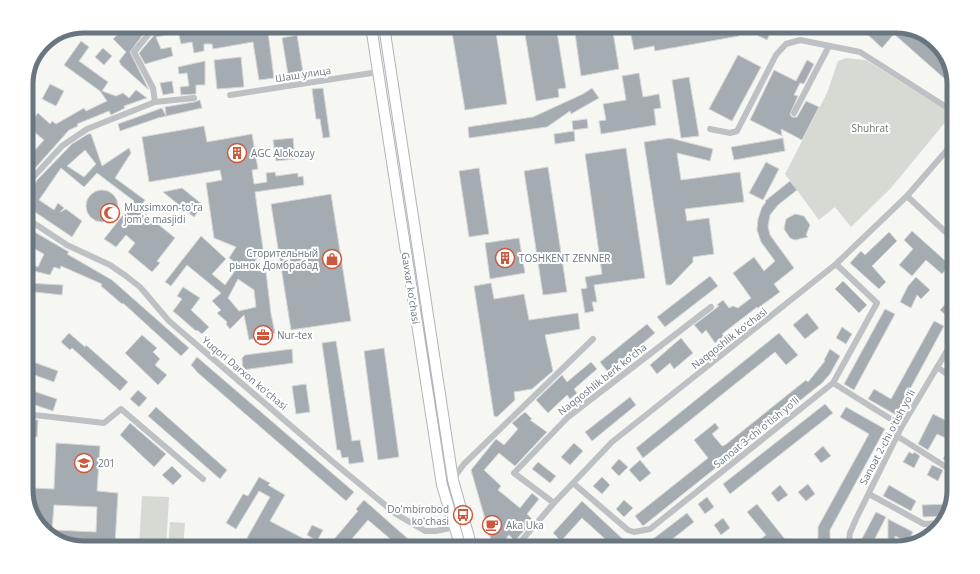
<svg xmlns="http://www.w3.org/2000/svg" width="980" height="574" font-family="'Open Sans',sans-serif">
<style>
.green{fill:#d6dad3}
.building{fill:#a5acb1;stroke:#d7d7d6;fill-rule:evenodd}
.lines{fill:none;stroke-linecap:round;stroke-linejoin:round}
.primary-casing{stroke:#b1b5b8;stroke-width:12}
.minor{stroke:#bdc1c4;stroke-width:6}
.primary{stroke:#fff;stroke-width:10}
.labels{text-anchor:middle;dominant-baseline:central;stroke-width:4;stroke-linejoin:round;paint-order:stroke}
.street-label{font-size:10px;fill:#697680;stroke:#fff}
.park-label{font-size:10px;fill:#6b7867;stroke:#fff}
.poi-label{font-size:10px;fill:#697680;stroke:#fff;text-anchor:start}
.rim{fill:none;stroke:#697680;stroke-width:5}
</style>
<rect width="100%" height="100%" fill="#f6f6f3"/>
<path class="green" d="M846,58L866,60L952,114L891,188L851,227L835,207L819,220L785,174L827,93L838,61Z
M142,496L169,497L166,548L139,546Z
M170,522L185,523L183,548L168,547Z"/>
<path class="building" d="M110,26H147V29L130,52L149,90L121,65L119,61L126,52L113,39L118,34Z
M156,26H163L166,35L156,37L161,49L171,47L173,56L145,64L139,53L156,33Z
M177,26H280V29L268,32L274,78L259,80L253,42L213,49L212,44H204V51L194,53L192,42L181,44Z
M451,26H495L507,104L465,110Z
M535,26H556L566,88L558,89L559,97L536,101L524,28Z
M574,26H612L619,69L581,76Z
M629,26H773L767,40L741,27L739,36L655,51L654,46L634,50Z
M872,26H896L925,34L946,55L954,80V87L894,34L882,48L866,33Z
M297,35L304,78L289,80L282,38Z
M81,41L89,47L79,61L108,82L102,91L116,96L123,93L129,98L136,90L147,98L124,106L125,108L111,115L109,111L77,124L78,126L69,130L30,174L26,171V160L44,140L27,126L38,113L50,124L52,121L56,124L84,108L86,111L107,101L100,91L64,65Z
M103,48L112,56L104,65L95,57Z
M738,55L761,67L732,121L709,109Z
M241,57L244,87L217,89L214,60Z
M807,60L814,64L804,84L800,83L794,95L798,96L790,114L792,117H797L806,101L819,107L802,140L781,129L782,136L750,120L774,70L796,81Z
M205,61V85H196V94L181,95L180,87L189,86L187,73L179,74L178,67Z
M639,73L643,97L659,94L661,108L654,109L656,125L601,134L599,121L606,120L603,104L626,100L622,76Z
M689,77L699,136L681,138L672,80Z
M172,81L174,93L163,95L160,83Z
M50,84L64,91L56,106L42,99Z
M323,88L330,137L323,138L320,119H316L312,89Z
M592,88L599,98L571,114L570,111L547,127L469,138L468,127L533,117L583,94Z
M200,100L202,108L158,118L120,131L118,124L162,108L166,116L165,107L194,102Z
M587,119L588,128L573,130L572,121Z
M204,126L207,142L252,134L258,169L252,170L254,184L267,182L266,173L275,172L276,176L298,173V177L303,176L304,185L255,192L263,249L250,269L266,272L271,314L275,333L255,337V338L249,340L244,315L230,329L226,324L227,322L217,313L221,310L212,301L221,293L187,265L171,286L165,282L201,236L226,259L212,274L225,285L239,265L229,258L236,247L214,238L206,183L222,180L220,170L149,182L142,137ZM238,279L254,290L256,307L239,311L228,298Z
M574,131L575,141L555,144L554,134Z
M88,134H91L102,166L129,148L131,153L115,178L145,200L143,203L148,206L143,212L175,238L157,261L160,263L152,272L128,252L135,243L126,235L116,247L104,239L134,201L97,173L84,187L61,168L39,200L54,210L58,203L64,208L60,212L66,209L82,221L72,237L26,206V197L37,180L72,144ZM85,150L96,164L84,177L67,166Z
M293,138L295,159L276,161L273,140Z
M670,138L713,149L710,161L677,153L681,180L740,172L744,202L685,209L687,221L709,218L714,254L693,257V262L671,285H666L644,142Z
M783,138L785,151L734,160L731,147Z
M626,148L645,278L594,285L597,302H592L594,311L585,313L581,289L587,288L585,277L602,274L585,154Z
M766,162L779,169L763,200L749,193Z
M548,167L567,292L543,295L524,171Z
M479,168L489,234L469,237L459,171Z
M790,181L797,190L778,205L770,215L768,226L770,235L794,268L774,284L780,292L758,308L757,307L722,334L724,336L715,343L706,330L702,334L694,325L719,306L717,305L723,300L729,308L733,306L738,308L751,298L733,273L754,257L764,271L775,261L761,242L757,230L758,219L762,207L766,202L765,201Z
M182,188L203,205L194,217L163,192Z
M86 206a16 16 0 1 1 32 0a16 16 0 1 1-32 0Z
M331,194L351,321L291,330L271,204Z
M795,214L804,216L810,225L806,235L808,237L795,240L790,238L784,229L786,219Z
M26,227L69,252L67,254L112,280L189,348L181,356L123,303L122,304L101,286L102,284L61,266L60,269L54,267L50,275L26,269ZM33,248L44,254L38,267L26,262Z
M912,231L950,265L942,274L926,260L912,276L899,265L913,249L904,240Z
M889,232L897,241L872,266L886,282L879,289L850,263L861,251L865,255Z
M519,238L525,273L490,279L485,243Z
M710,276L718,286L665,327L657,317Z
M916,277L930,290L921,299L917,295L911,308L900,302L908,286Z
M843,281L867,305L859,313L835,289Z
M26,283L63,285L62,295L26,291Z
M491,283L494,299L524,294L529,320L578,313L580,329L545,335L553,371L532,389L514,392L515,400L497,417L494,416L474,286Z
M183,287L200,298L191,310L209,327L202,334L197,330L196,331L173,311L182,299L177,296Z
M948,301L954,306V313L949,318L940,310Z
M885,309L895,314L854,390L844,384Z
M807,313L819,328L805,339L793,325Z
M934,321L944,326L896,415L868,399L874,389L891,399Z
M647,324L655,333L608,372L600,362Z
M842,327L852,334L846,344L836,338Z
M69,333L85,347L86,345L128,382L120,391L72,348L70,350L61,342Z
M779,333L798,355L786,365L775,352L643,458L636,448Z
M142,335L157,348L153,352L160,359L155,365L167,375L158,385L125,353Z
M681,338L693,353L674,369L670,363L657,374L650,365Z
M336,341L352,441L360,440L364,462L349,464L348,457L342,458L340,450H337L322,343Z
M384,348L399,457L378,460L364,351Z
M292,349L293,363L243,370L242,358L245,355Z
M830,349L840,356L830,374L822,383L643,526L635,516L708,458L694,440L715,423L719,428L712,434L722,446L725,445L806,380L808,382L825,361L824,360Z
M197,357L354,492L346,501L198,373L191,365Z
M28,360L58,371L54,382L26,372Z
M591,362L597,369L574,389L577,393L570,399L567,395L548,413L536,400L562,375L567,382Z
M306,384L310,412L296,414L292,386Z
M954,384V404L945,398Z
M27,389L57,399L53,411L26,402Z
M138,390L147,398L139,407L130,399Z
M630,397L636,405L592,441L585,432Z
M825,404L833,413L730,494L723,484Z
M156,407L227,470L220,479L148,416Z
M846,407L885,429L830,530V548H818V527L869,434L840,417Z
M954,410V436L952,441L937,434L928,450L918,444L933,414L949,422Z
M525,412L532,419L530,420L547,432L515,466L499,453L484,470L501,486L498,490L520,508L532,493L539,499L527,514L533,520L515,541L509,535L500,546L492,543L471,470L496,439L504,445L518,429L512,423Z
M26,419L38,420L37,437L26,436Z
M130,423L166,454L154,467L120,435Z
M56,443L100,446L97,491L118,493L115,543L55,540L34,519L30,507L31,488L54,489ZM54,505L97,507L96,532L52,530Z
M574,443L583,451L570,465L561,457Z
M823,446L831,456L821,463L814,454Z
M949,449L954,452V465L943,459Z
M909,452L913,454L914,452L920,456L914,468L903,462Z
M619,459L628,467L619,476L611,468Z
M640,460L651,473L640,482L629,470Z
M538,462L556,476L550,483L532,469Z
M932,465L943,470L938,481L927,475Z
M172,466L182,476L173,485L162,475Z
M259,477L270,483L268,485L285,495L270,521L308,541L305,548H264L247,538L270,497L259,491L236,529L226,523L243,494L248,496Z
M602,477L610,485L602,494L593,486Z
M808,484L815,494L806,501L798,492Z
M780,485L788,495L778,502L771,493Z
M889,485L916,501L911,511L883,496Z
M707,497L714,507L705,514L698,504Z
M364,500L407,538L419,548H401L368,520L344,548H334L330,544L358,511L356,509Z
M624,500L633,508L624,517L616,509Z
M582,501L627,543L623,548H615L582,518L561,541L553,533Z
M757,504L788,543L782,548H750L766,535L747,512Z
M950,504L947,516L923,517L922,505Z
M876,512L886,517L870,548H857Z
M687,513L694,522L661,548H653L649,542Z
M723,518L730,528L721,535L714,525Z
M888,519L913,532L908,542L895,536V548H888Z
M312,525L323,530L317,541L307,535Z"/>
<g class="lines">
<defs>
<path id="primary" d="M371,26L442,485L461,548
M384,26L453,480L472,548"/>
</defs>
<use href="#primary" class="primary-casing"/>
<path class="minor" d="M151,26L152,30L134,52L153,88L155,102
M230,95L378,72
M794,113L829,46
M710,129L730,133L737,131L776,55L786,44L800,40L860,52L954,112
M26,185L62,146L87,129L155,102L194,98
M907,196L954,240
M26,218L67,245L110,265L126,276L140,287L169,321L333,462L396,514L425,531H436L454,527
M937,367L954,379
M833,383L902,426
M26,414L104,423L121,409L203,479
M897,436L954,472
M453,479L464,464L593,339
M573,483L628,530L634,532L650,529L833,383L877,303L836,264
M869,494L924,524L942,523
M554,503L514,473L568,417L711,307
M515,548L554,503L612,442L836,264L907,196L954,142
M848,548L850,533L856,519L902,426L954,339"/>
<use href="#primary" class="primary"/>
</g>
<defs>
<symbol id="building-ring" viewBox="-11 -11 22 22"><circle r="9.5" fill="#fff" stroke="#cc593d" stroke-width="1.5"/><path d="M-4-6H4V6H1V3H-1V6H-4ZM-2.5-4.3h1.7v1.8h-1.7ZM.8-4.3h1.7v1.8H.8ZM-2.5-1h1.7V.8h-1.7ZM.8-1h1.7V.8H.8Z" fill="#cc593d"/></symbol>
<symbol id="mosque-ring" viewBox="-11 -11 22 22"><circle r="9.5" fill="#fff" stroke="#cc593d" stroke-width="1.5"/><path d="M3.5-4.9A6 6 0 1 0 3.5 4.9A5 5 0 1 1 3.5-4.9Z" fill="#cc593d"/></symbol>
<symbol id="shop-ring" viewBox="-11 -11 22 22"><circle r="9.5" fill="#fff" stroke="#cc593d" stroke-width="1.5"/><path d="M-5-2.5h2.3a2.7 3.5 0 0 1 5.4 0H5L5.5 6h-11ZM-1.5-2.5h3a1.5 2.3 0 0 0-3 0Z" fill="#cc593d"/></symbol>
<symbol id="office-ring" viewBox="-11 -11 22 22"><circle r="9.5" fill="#fff" stroke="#cc593d" stroke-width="1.5"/><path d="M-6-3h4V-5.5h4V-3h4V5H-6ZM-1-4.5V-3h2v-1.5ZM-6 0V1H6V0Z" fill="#cc593d"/></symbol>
<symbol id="school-ring" viewBox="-11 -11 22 22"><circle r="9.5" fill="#fff" stroke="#cc593d" stroke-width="1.5"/><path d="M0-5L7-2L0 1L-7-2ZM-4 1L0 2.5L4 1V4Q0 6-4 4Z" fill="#cc593d"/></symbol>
<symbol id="bus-ring" viewBox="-11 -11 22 22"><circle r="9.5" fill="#fff" stroke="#cc593d" stroke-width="1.5"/><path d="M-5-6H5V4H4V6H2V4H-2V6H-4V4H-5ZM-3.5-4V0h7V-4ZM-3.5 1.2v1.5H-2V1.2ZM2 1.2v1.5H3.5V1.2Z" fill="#cc593d"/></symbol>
<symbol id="cafe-ring" viewBox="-11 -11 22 22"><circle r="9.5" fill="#fff" stroke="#cc593d" stroke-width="1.5"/><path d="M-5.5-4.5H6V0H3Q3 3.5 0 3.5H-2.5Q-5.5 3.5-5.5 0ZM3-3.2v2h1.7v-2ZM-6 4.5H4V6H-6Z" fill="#cc593d"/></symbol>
</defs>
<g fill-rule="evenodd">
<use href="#building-ring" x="226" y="142" width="22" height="22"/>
<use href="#mosque-ring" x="99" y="202" width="22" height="22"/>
<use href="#building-ring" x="494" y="247" width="22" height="22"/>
<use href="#shop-ring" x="321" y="248" width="22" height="22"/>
<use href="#office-ring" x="252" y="324" width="22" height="22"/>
<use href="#school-ring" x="73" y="452" width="22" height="22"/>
<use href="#bus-ring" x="452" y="504" width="22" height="22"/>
<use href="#cafe-ring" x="481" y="514" width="22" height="22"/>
</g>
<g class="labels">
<g class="street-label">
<text transform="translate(303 74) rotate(-9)">Шаш улица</text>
<text transform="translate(411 288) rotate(81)">Gavxar ko'chasi</text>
<text transform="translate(729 338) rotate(-38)">Naqqoshlik ko'chasi</text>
<text transform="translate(245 373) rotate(40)">Yuqori Darxon ko'chasi</text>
<text transform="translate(602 379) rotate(-38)">Naqqoshlik berk ko'cha</text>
<text transform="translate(756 432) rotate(-39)">Sanoat 3-chi o'tish yo'li</text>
<text transform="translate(887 437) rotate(-62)">Sanoat 2-chi o'tish yo'li</text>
</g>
<g class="park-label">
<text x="870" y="128">Shuhrat</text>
</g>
<g class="poi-label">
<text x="251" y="153">AGC Alokozay</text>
<text x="124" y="207">Muxsimxon-to'ra<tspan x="124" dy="12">jom'e masjidi</tspan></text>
<text x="318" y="253" text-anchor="end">Сторительный<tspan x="318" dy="12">рынок Домбрабад</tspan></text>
<text x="519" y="258">TOSHKENT ZENNER</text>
<text x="277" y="335">Nur-tex</text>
<text x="98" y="463">201</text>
<text x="449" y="509" text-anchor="end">Doʻmbirobod<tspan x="449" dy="12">koʻchasi</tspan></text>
<text x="506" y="525">Aka Uka</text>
</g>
</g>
<path d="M0 0H980V574H0ZM84 33H896A51 51 0 0 1 947 84V490A51 51 0 0 1 896 541H84A51 51 0 0 1 33 490V84A51 51 0 0 1 84 33Z" fill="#fff" fill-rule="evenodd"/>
<path class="rim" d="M84 33H896A51 51 0 0 1 947 84V490A51 51 0 0 1 896 541H84A51 51 0 0 1 33 490V84A51 51 0 0 1 84 33Z"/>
</svg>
